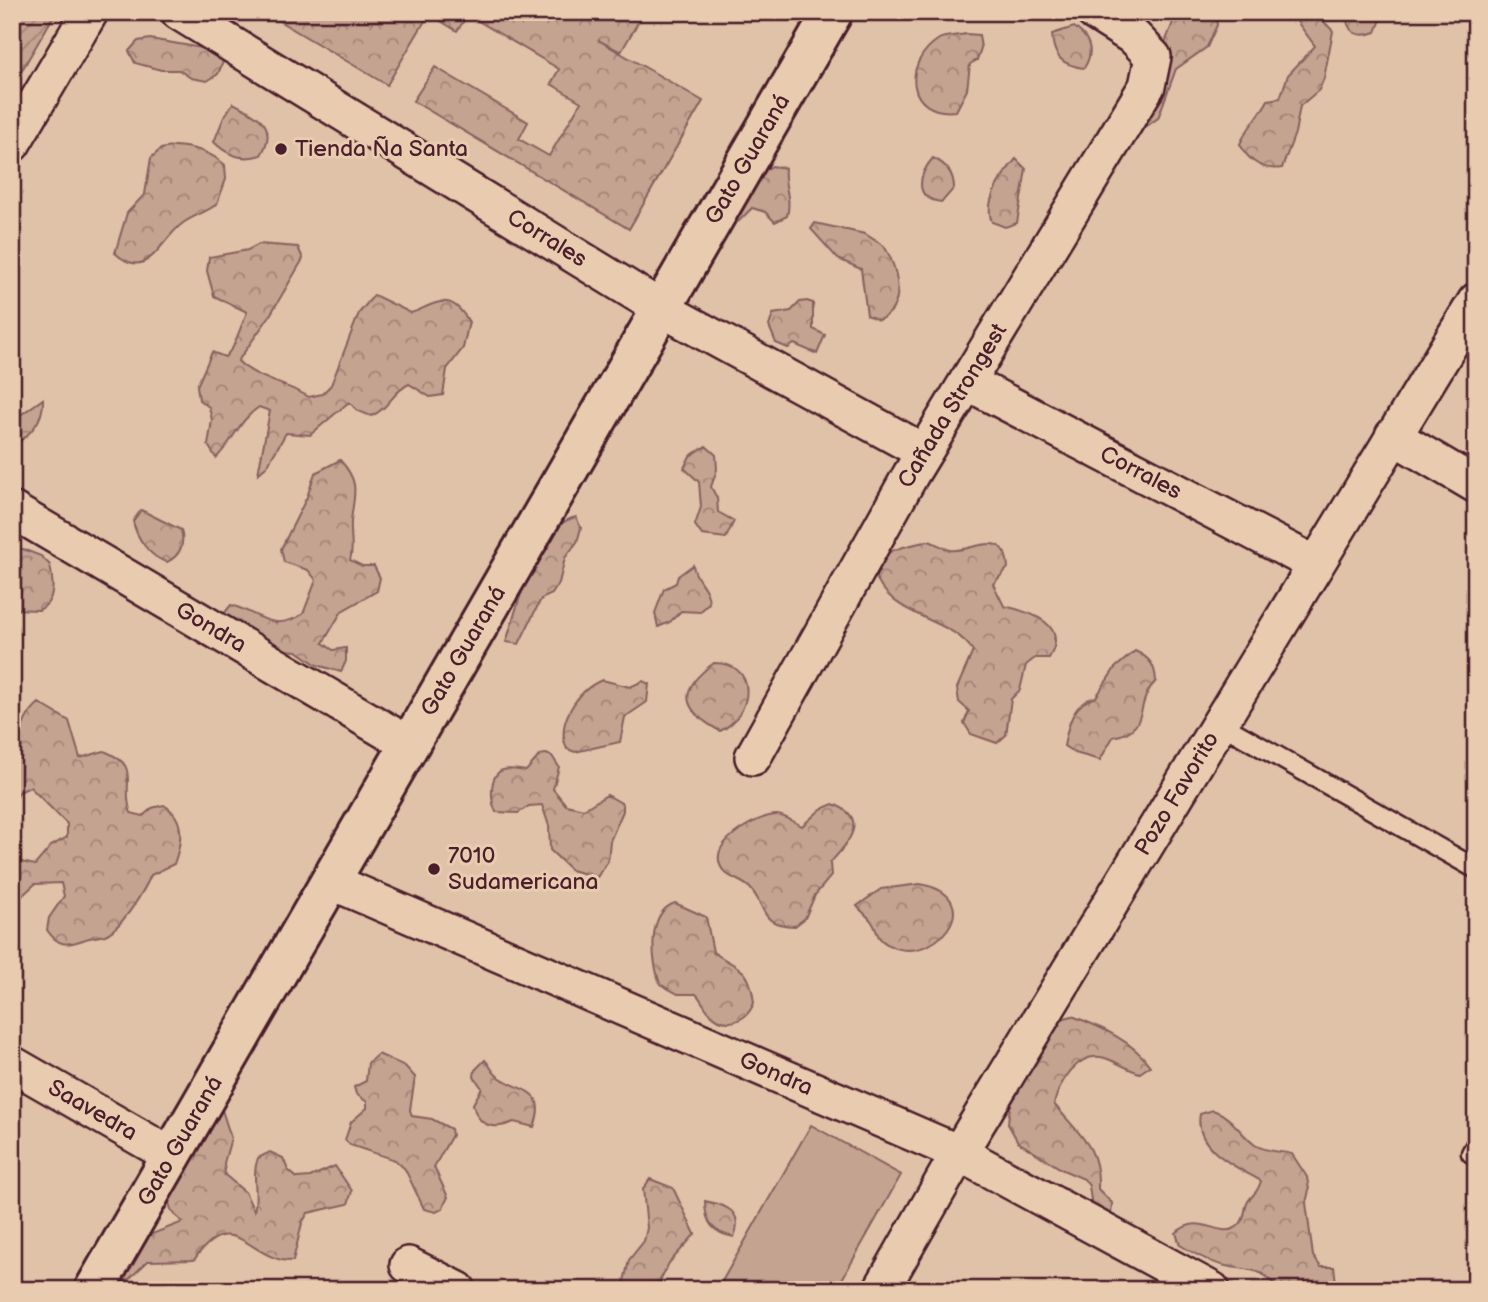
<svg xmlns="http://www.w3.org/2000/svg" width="1488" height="1302" font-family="'Balsamiq Sans',sans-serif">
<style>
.grass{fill:#c4a390;stroke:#87615e;stroke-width:2}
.forest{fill:url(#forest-crowns);stroke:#87615e;stroke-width:2}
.garden{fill:url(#garden-furrows);stroke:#87615e;stroke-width:2}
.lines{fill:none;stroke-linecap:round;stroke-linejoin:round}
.lane-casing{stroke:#4a1f2b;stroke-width:23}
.street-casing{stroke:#4a1f2b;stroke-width:40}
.secondary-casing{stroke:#4a1f2b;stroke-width:44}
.lane{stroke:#e9ccb0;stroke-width:18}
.street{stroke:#e9ccb0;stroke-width:35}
.secondary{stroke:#e9ccb0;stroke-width:38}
.poi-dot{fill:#4a1f2b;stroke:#e9ccb0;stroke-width:2.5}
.labels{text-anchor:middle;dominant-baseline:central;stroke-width:6;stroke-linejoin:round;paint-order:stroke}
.poi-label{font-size:23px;fill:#4a1f2b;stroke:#e9ccb0;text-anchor:start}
.street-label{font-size:23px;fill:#4a1f2b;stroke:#e9ccb0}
</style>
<defs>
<pattern id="forest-crowns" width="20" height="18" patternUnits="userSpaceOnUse" patternTransform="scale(1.75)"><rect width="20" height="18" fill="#c4a390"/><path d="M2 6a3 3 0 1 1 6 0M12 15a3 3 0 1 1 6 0" fill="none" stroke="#a18476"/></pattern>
<pattern id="garden-furrows" width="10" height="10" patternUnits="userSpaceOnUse" patternTransform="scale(1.75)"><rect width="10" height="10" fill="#c4a390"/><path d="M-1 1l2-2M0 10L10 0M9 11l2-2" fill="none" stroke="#a18476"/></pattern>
</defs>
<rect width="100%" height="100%" fill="#dfc2a8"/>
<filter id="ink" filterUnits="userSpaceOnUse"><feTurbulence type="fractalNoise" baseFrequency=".0143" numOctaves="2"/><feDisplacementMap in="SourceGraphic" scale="14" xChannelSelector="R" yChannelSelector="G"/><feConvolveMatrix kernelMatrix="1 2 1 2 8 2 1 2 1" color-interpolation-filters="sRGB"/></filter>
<g filter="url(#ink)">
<path class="grass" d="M811,1125L901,1175L836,1290H717Z"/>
<path class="forest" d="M264,12H644L621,52L598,40L703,101L629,229L413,101L435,67L528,122L519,139L549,156L581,102L551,84L559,69L468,15L457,31L429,14L387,85Z
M1177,12H1216L1217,25L1207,47L1176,69L1158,118L1147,126L1134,122Z
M1290,12H1315L1333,31L1324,78L1319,90L1300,106L1295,133L1282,168C1263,171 1248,161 1240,144C1247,127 1260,116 1268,100L1280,98L1288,75L1315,46Z
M1346,12H1384L1376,32C1358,39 1346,33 1346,12Z
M1074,27C1090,38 1095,51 1084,68C1062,65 1053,57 1052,34Z
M966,34L979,35L981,48L977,60L970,64L967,90L956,111C907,117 901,63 939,39C946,35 958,36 966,34Z
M150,39L202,48L214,52L223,62L218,74L207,81L191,78L179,70H161L135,63L129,51L138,41Z
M233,103C258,116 279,125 261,155C243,161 227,155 214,142L224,117Z
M175,146C194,147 211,152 225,165L226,179L217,204C207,212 194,215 183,223C159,241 148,283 115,253L127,213L145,194L151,158L161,149Z
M933,158C946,164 954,173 954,188L942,202C912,199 919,174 933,158Z
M1016,159L1026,169L1017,223L1005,227L992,222C983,201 1003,174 1016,159Z
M772,166L785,168C783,186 792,198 787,216L775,222L765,212L752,208L738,222L732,224L741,186Z
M815,223L865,234L884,246C898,267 908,310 878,320L867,315L861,269L838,259L811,229Z
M259,244L298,247L303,259L269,317L238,361C254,378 288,384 309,397L322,394L331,385L359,313L374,295L411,313C438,303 450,290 469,322L463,348L447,369L443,395L430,397L409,384C392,392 389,409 371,416L358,411L349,402L310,435L286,433L267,466L258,474L270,411L259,407C239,420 233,442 216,458L208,445L212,420L209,407L199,400L197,386L212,352L225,357L233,347L247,312L214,296L207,271L209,257L248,250Z
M807,301L813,303V329L825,335L817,354L794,344L788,348L776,343L769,326L773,314L791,311L800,302Z
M43,399C44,421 30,435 12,447V421Z
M706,446L716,455L717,469L711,487L717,498L718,512L734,521L726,538L702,535L695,525L701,507L699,482L684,468L690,456Z
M340,460C362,484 353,495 351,522C350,535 354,547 350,560L362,566H374L380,578L377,591L342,611L323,643L333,650L346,648V661L341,672L317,665L297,651L285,650L251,635L222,616L231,605C261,614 272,633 303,614L316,580L308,570L284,562L281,549L307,497L315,473Z
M141,510L181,530C185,544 180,556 167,562C150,558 136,537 133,521Z
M576,517L581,528L577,542L565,558L559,583L552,594L541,599L519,644L506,642C518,607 534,526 576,517Z
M929,541C935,543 943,548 950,550C971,553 1005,525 1008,568L993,584L1004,606C1031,612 1070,624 1049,658H1035L1026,665L1020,690L1011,699L1006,735L997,743L971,734L964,723L969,711L959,702L957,688L973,651C950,615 888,620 873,569C883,548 907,546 929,541Z
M12,545L41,556L50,565C53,581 57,601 39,610L12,609Z
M693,565C695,581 709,587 709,603L700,612L681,611L670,622L658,627L655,613L664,589L676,583L678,576Z
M1135,651C1150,658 1155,665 1156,681C1133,703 1152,730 1113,737L1100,760L1075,753L1064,746C1068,725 1073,702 1096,697L1115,668Z
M714,663C759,663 754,715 720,731C683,711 675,691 714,663Z
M602,680L630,687L643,681L649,684L647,702L625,717L620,742L575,752L567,749C555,723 578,690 602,680Z
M39,703L69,721L80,758L104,751C143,766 120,784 131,813L143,816L152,808L164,805C186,819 182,842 174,864L151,875C144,891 122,928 105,935C98,937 90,937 83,940C66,946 58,946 47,930L49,918L64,896L61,883L35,884L12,905V860L35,865L51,846L67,837V824L30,787L19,792L12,807C12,776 13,724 39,703Z
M546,754L552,756L559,767L553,789L566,805L584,809L607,795L623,804V811L610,841L608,861L597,877L571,870L550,850L549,826L542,805L529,806L518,813L496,812C491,802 488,775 503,770C509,768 519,770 526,771L540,755Z
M833,804C871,818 848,843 830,863L831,876L815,895L805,918L795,926C758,925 768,908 750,888C740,878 722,878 719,861C715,839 759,815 777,815C784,815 795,823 802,826L821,809Z
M920,884C993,897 932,971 887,944C876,938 878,931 872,922C868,916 862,912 857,906L881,889Z
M675,903L706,917L713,952C739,970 750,966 754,1003C746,1023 724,1029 709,1012C704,1007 702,1000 696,994H678L660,984C652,961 646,913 675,903Z
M1072,1016C1099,1026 1133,1041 1150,1066L1140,1073C1127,1070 1118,1062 1105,1058C1078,1050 1059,1083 1054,1104C1079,1135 1100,1146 1098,1189L1112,1203L1111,1216L1093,1214L1089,1186L1084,1179L1063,1170L1018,1142L1008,1124C1010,1089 1034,1023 1072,1016Z
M378,1054L405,1066L415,1077L410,1110L412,1116L432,1119L451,1129L452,1135L434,1167L448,1197L442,1209L436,1212L424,1209L405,1169L395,1160L350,1145L345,1140L351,1122L367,1108V1102L356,1094L354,1087L366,1081L368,1063Z
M485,1060C491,1066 492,1073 499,1077C523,1093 548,1089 534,1127L514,1122C495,1130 478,1128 473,1104L482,1088L474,1077L475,1070Z
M222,1110L231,1138L224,1163L225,1175L245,1192L254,1211C259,1193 251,1176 258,1158L270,1152L283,1158L288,1170L297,1178L310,1177L335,1166L352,1191L348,1204L308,1213L302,1223L293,1261C250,1262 233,1204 194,1260L148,1261L128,1280L117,1284L134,1241L183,1222C171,1213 167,1206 169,1190L209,1111Z
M1213,1110C1233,1117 1239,1133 1255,1145C1266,1152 1280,1151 1292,1154L1307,1177L1309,1190L1306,1203L1313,1256L1321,1267H1334L1337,1290H1278C1264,1267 1250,1271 1226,1266C1211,1263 1193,1253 1180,1245L1176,1233C1201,1210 1219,1241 1238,1226C1247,1219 1243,1207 1249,1200C1255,1192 1258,1192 1261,1181C1237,1167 1193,1149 1200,1114Z
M650,1179L673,1188L695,1234L669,1263L655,1290H622L629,1260L644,1241L647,1228L643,1189Z
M705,1201C727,1205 744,1212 734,1237C713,1233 705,1223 705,1201Z"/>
<path class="garden" d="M12,12H56L12,87Z"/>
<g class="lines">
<defs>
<path id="lane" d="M1219,723L1476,869
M1471,1153L1476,1144"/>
<g id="street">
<path id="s1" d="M179,12L662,309L924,452"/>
<path d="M12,144L90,12"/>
<path id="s2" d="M967,382L1315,564"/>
<path d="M1393,436L1476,485"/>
<path id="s3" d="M12,510L410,745"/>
<path id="s4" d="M753,757L911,474L1147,86L1153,57L1135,38L1094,12"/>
<path id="s5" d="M330,881L959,1153L1212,1290"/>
<path id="s6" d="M12,1064L172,1156"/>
<path d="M408,1265L458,1290"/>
<path id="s7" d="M881,1290L959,1153L1476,301"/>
</g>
<g id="secondary">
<path id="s8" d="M94,1290L833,12"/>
</g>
</defs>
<use href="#lane" class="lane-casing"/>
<use href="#street" class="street-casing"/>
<use href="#secondary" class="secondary-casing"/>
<use href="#lane" class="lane"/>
<use href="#street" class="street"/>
<use href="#secondary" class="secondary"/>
</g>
</g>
<g class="poi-dot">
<circle cx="281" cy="149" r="7"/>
<circle cx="434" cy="869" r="7"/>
</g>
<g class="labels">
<g class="poi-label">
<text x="295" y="149">Tienda Ña Santa</text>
<text x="448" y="856">7010<tspan x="448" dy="26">Sudamericana</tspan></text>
</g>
<g class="street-label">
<text stroke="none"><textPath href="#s8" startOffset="1306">Gato Guaraná</textPath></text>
<text stroke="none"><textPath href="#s1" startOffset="432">Corrales</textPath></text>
<text stroke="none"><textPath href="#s4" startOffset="404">Cañada Strongest</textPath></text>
<text stroke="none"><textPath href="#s2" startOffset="196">Corrales</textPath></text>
<text stroke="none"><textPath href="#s3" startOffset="231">Gondra</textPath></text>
<text stroke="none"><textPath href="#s8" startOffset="738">Gato Guaraná</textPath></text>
<text stroke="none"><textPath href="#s7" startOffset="578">Pozo Favorito</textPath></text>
<text stroke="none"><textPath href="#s5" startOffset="486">Gondra</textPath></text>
<text stroke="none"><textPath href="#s6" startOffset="93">Saavedra</textPath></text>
<text stroke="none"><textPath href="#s8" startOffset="172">Gato Guaraná</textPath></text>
</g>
</g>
<rect width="1488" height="1302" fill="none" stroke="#e9ccb0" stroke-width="42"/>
<rect x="21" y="21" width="1446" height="1260" fill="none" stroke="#4a1f2b" stroke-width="2.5" filter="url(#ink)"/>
</svg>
